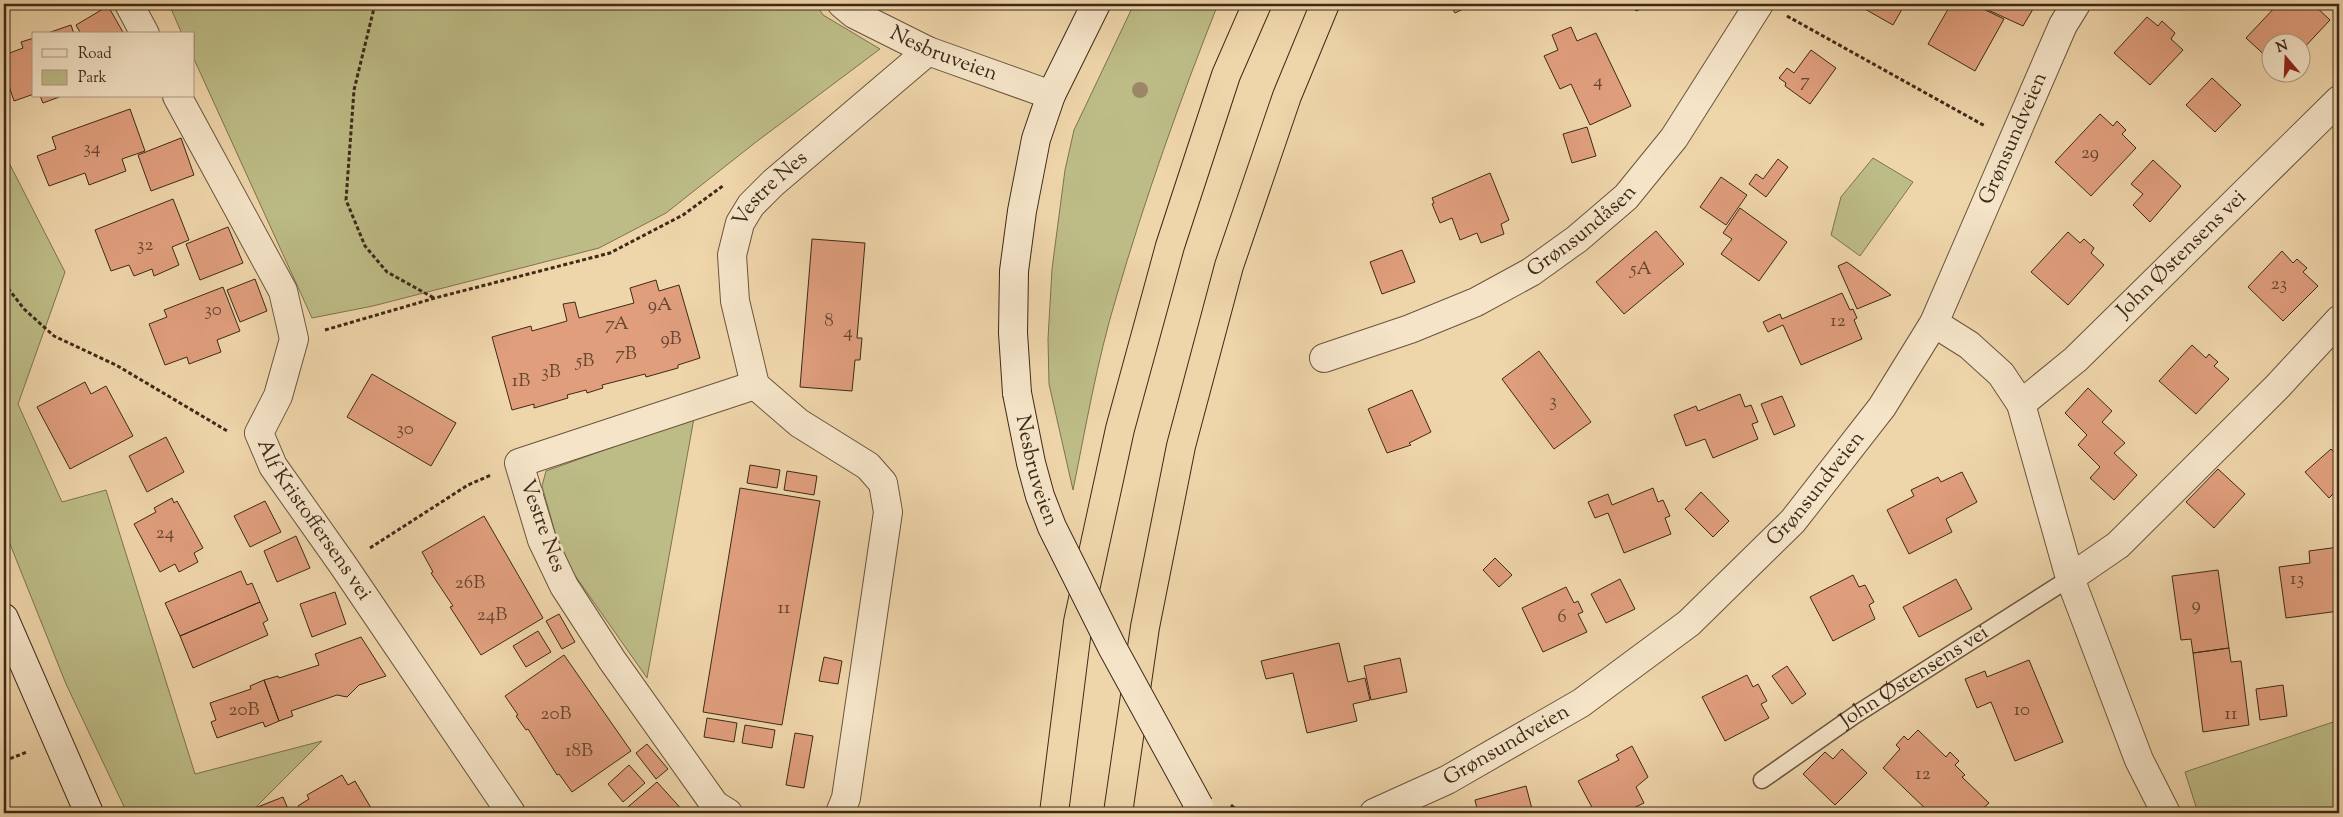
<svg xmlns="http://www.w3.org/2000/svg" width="2343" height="817" font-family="'Sorts Mill Goudy',serif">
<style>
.green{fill:#bdbc86;stroke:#7d734f}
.building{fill:#e09e7d;stroke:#3d2a18}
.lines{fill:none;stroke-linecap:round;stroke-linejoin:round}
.lane-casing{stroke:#6a553c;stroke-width:19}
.street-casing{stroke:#6a553c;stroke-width:30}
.secondary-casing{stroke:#3d2a18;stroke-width:30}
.highway-casing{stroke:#3d2a18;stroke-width:30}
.path{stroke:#3d2a18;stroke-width:3;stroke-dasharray:4 2.5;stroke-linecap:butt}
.lane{stroke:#f5e4c8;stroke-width:16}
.street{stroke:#f5e4c8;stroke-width:28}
.secondary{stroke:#f5e4c8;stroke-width:28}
.highway{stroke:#efd5aa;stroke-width:28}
.secondary-bridge-casing{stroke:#3d2a18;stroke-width:30;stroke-linecap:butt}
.secondary-bridge{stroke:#f5e4c8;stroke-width:28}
.tree{fill:#9b8766}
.labels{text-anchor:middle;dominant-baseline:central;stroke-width:5;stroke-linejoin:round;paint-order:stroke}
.number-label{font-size:19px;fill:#664731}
.street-label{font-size:21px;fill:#3d2a18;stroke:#f5e4c8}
</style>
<rect width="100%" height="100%" fill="#efd5aa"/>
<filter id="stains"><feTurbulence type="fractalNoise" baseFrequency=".004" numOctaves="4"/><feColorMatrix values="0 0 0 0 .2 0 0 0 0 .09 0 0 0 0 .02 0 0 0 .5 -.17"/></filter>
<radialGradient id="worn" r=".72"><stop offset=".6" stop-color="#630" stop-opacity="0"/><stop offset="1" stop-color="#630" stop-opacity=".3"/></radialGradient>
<path class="green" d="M169,4H816L823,15L880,49L756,142L666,213L599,248L373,306L312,318L194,59V34H182Z
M1134,4H1218C1180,100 1145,198 1116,298C1097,361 1086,426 1073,490L1049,384L1048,339L1052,269L1065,170L1074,130Z
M4,153L65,272L18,404L62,502L106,490L195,774L322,741L250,813H127L66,684L4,529Z
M1873,158L1913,182L1860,256L1831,235L1841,197Z
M694,418L647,678L562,557L542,486L546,471Z
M2339,720V813H2198L2185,772Z"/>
<path class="building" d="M1450,4H1473L1455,13Z
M1633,4H1653L1636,11Z
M1856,4H1905L1893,25Z
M1951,4H1973L2004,19L1975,71L1928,44Z
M1992,4H2036L2023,26L1988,10Z
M2278,4H2313L2330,20L2300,52V42H2270V60L2246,38Z
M108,6L124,34H81L76,25Z
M2147,17L2158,26L2162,21L2175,33L2171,39L2183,50L2150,85L2114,53Z
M71,25L74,34H45Z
M1571,27L1577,41L1596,33L1631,106L1590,125L1571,84L1560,89L1544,56L1558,50L1552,35Z
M34,38V94L14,101L4,71V55L23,48L21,42Z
M1811,50L1836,68L1810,104L1785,86L1786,83L1779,78L1787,68L1794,73Z
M2212,78L2241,105L2215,132L2186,105Z
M40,96H62L43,103Z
M130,109L145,151L122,159L126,171L89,185L85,173L49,186L37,156L56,149L52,137Z
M2100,114L2113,126L2117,121L2126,130L2122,134L2136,148L2091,196L2055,162Z
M1587,127L1596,156L1572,163L1563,134Z
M181,138L194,175L151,191L138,155Z
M1778,159L1788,167L1766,197L1749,184L1756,174L1763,179Z
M2153,160L2181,186L2150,222L2133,205L2143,194L2131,184Z
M1490,173L1509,220L1501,224L1504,234L1481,243L1477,233L1460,240L1452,218L1440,223L1432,204L1434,203L1432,198Z
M1721,177L1747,195L1726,225L1700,207Z
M173,199L189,240L172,247L179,265L154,276L152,269L134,276L129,265L111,271L95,230Z
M1740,208L1787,242L1759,281L1721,254L1732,239L1723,233Z
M228,227L243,263L200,280L186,244Z
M1656,231L1684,264L1624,314L1596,282Z
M2068,232L2080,243L2084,239L2094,248L2091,253L2104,265L2068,305L2031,272Z
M812,239L865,243L857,338H862L860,360H855L852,391L800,387Z
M1402,250L1415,282L1382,294L1370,262Z
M2282,251L2293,263L2297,259L2307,268L2303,272L2318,286L2283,321L2248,287Z
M1847,262L1891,295L1857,309L1838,266Z
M255,279L267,311L240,322L227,290Z
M656,280L659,291L679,285L700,358L678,365V368L646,377L645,374L602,385L603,388L587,393L586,390L567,395L568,398L534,408V404L512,410L492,337L531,326L532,331L567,321L563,304L575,302L579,318L634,303L630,288Z
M223,287L240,331L217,340L221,352L189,364L187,357L165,365L149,324L167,317L164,310Z
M1842,293L1850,310L1853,309L1857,318L1854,320L1862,339L1801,365L1783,325L1768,332L1763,322L1780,314L1782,319Z
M2192,345L2206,358L2209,354L2218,362L2214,366L2229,379L2196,414L2159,381Z
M1539,351L1591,422L1554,449L1502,379Z
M372,374L456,423L431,466L347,417Z
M85,382L91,394L106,386L133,436L70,469L37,407Z
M2088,388L2112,411L2102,422L2125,443L2114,453L2137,475L2114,500L2090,478L2100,467L2078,445L2087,435L2065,413Z
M1412,390L1431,432L1409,443L1411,445L1387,453L1368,409Z
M1740,394L1745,407L1751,405L1758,422L1752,424L1758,439L1713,458L1705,439L1686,446L1674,415L1696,406L1698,411Z
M1782,396L1795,426L1774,435L1761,404Z
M166,437L184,472L147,492L129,456Z
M2331,449L2339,458V491L2338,489L2329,498L2305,472Z
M750,465L780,470L777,488L747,483Z
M2218,469L2245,494L2214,528L2186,502Z
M787,471L817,476L814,495L784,490Z
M1962,472L1977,502L1946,519L1952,532L1909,554L1887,510L1914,496L1911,490L1938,477L1941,482Z
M740,488L820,501L782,725L703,712Z
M1653,488L1658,502L1663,500L1670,516L1665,518L1671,534L1624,553L1608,513L1595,518L1588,502L1608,494L1612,505Z
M1701,492L1729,521L1713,537L1685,509Z
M172,498L174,503L177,501L203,548L194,553L198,562L179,572L175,564L160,572L134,524L156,512L154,508Z
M265,501L281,532L250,547L234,516Z
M484,516L543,618L481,655L450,607L453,606L431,573L433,572L422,552Z
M296,536L310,568L277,582L264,551Z
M2339,547V611L2286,618L2279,567L2310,563L2309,551Z
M1495,558L1512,575L1499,587L1483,570Z
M2218,570L2229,648L2193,653L2191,639L2181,640L2172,576Z
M241,571L247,585L252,583L260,602L180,636L165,603Z
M1853,575L1859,587L1865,585L1874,602L1869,605L1875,619L1833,641L1810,597Z
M1620,579L1635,609L1606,623L1591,594Z
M1956,579L1972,609L1919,637L1903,607Z
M1566,587L1574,603L1578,601L1583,612L1578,614L1587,632L1543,652L1522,608Z
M335,592L346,624L312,637L300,604Z
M260,602L268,620L263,623L268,635L193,668L180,636Z
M559,614L575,642L562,649L546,621Z
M538,631L551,652L526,667L513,646Z
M361,637L386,676L359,685L347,697L337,695L291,711L293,716L279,721L264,680L278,676L279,678L319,665L315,654Z
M1339,643L1348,682L1365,678L1370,700L1353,704L1357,721L1307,733L1293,673L1266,679L1261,661Z
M2229,648L2231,662L2241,661L2249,725L2203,732L2193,653Z
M564,655L631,751L572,792L559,774L557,775L528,729L526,730L516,716L518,715L505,696Z
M824,657L842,661L838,684L819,681Z
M1400,658L1407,692L1371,700L1364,666Z
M2029,660L2063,742L2015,761L1991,702L1977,708L1965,679L1985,671L1987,677Z
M1787,666L1806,694L1792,704L1772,676Z
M1747,675L1753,687L1758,684L1767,701L1761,704L1769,718L1725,741L1702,697Z
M264,680L279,721L265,727L263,722L217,738L211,722L216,720L210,703L251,689L250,686Z
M2283,685L2287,716L2260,720L2256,689Z
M707,718L737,723L734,742L704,737Z
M745,725L775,730L772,748L742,743Z
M1918,730L1946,757L1950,752L1959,761L1955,765L1965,775L1962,777L1989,803L1978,813H1934L1931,810L1929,812L1883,768L1900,749L1896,745L1904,736L1908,740Z
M795,733L813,736L804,788L786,785Z
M647,744L668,769L656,779L636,753Z
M1632,746L1648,777L1636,787L1644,803L1623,813H1595L1578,781L1619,760L1616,755Z
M1842,749L1867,773L1835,805L1803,774L1825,752L1833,759Z
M629,765L645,783L623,802L608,784Z
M342,775L348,785L355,781L371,808L364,813H302L298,806L309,799L307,795Z
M657,782L685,813H621Z
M1526,786L1532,809L1521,813H1478L1475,800Z
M283,797L288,809L277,813H251L250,810Z"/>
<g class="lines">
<defs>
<g id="lane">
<path id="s1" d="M1762,780L1855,715L2070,578"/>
</g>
<g id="street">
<path d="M129,4L145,34"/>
<path id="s2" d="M842,4L854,14L928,51L1051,95"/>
<path id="s3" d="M177,96L283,291L294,339L278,396L259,433L273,466L343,565L511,813"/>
<path d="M1934,323L1969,345L2001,374L2021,404L2070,578L2139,760L2166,813"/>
<path id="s4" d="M1324,358L1410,329L1476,302L1531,272L1577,239L1626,197L1674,138L1759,4"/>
<path id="s5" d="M2021,404L2076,359L2339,100"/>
<path d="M2070,578L2118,545L2277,387L2339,320"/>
<path d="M728,813L715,805L612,660L564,586L542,540L519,463L755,385"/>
<path id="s6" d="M840,813L846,798L888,512L883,483L868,466L799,423L755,385L735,301L732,255L740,223L751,205L773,183L928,51"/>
<path id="s7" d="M1374,813L1447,780L1581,703L1689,623L1793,521L1882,407L1934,323L2063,25L2076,4"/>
</g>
<path id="secondary" d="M1017,393L1013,333L1014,271L1022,211L1036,139L1051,95L1096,4
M4,618L89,813"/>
<path id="highway" d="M1054,813L1078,622L1120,429L1170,246L1226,75L1257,4
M1118,813L1145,627L1181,446L1229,266L1287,96L1325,4"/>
</defs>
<use href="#lane" class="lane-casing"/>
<use href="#street" class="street-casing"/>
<use href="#secondary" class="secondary-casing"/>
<use href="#highway" class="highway-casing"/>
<path class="path" d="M375,4L354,90L346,200L365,246L387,272L434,298
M1787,16L1985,126
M4,283L24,309L54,336L116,365L229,432
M325,330L435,298L610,253L683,215L724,185
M370,548L468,485L491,475
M4,761L27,752
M1231,805L1240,813"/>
<use href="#lane" class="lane"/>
<use href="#street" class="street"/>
<use href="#secondary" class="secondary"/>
<use href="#highway" class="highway"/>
<defs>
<g id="secondary-bridge">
<path id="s8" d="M1017,393L1031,463L1040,496L1052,527L1112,647L1199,806"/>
</g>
</defs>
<use href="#secondary-bridge" class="secondary-bridge-casing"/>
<use href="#secondary-bridge" class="secondary-bridge"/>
</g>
<circle class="tree" cx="1140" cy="90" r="8"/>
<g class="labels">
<g class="number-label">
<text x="1598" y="81">4</text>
<text x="1805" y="81">7</text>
<text x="92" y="148">34</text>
<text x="2090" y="153">29</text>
<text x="145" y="245">32</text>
<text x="1641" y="269">5A</text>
<text x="2279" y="284">23</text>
<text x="660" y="305">9A</text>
<text x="213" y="310">30</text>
<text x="829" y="321">8</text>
<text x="1838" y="321">12</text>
<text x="617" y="324">7A</text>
<text x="848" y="332">4</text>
<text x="671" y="339">9B</text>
<text x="626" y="354">7B</text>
<text x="585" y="361">5B</text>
<text x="551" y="372">3B</text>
<text x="521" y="381">1B</text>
<text x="1553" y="401">3</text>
<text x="405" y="429">30</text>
<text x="165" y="533">24</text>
<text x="2297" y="579">13</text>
<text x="470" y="583">26B</text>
<text x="2196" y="605">9</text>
<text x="784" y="608">11</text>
<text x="492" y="615">24B</text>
<text x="1562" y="617">6</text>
<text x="244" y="710">20B</text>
<text x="2022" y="710">10</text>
<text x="556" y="714">20B</text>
<text x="2231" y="714">11</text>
<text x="579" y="751">18B</text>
<text x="1923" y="774">12</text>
</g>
<g class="street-label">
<text stroke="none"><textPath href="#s2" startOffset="114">Nesbruveien</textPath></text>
<text stroke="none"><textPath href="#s7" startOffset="959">Grønsundveien</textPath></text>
<text stroke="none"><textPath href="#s6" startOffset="708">Vestre Nes</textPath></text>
<text stroke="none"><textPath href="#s4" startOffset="290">Grønsundåsen</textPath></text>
<text stroke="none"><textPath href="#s5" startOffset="220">John Østensens vei</textPath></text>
<text stroke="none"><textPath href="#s8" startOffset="80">Nesbruveien</textPath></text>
<text stroke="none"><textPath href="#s7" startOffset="554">Grønsundveien</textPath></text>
<text stroke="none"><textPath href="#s3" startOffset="475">Alf Kristoffersens vei</textPath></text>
<text transform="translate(542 526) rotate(70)">Vestre Nes</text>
<text stroke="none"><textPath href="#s1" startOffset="184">John Østensens vei</textPath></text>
<text stroke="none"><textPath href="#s7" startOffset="149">Grønsundveien</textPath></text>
</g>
</g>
<rect width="2343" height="817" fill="none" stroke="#efd5aa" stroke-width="20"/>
<rect x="5" y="5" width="2333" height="807" fill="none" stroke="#3d2a18" stroke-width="2.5"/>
<rect x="10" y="10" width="2323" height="797" fill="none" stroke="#3d2a18"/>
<rect x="32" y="32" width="162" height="65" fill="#f5e4c8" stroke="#ab9a82"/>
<rect x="42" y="49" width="25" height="8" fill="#f5e4c8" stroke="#ab9a82"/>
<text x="78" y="58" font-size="15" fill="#3d2a18">Road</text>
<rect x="42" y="70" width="25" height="15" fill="#bdbc86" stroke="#ab9a82"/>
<text x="78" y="82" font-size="15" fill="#3d2a18">Park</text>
<g transform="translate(2286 58) rotate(341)"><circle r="24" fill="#f5e4c8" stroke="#ab9a82"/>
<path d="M0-4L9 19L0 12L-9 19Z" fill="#8f2418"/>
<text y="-8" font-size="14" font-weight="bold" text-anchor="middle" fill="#3d2a18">N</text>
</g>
<rect width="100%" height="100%" filter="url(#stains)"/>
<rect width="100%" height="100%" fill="url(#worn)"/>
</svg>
